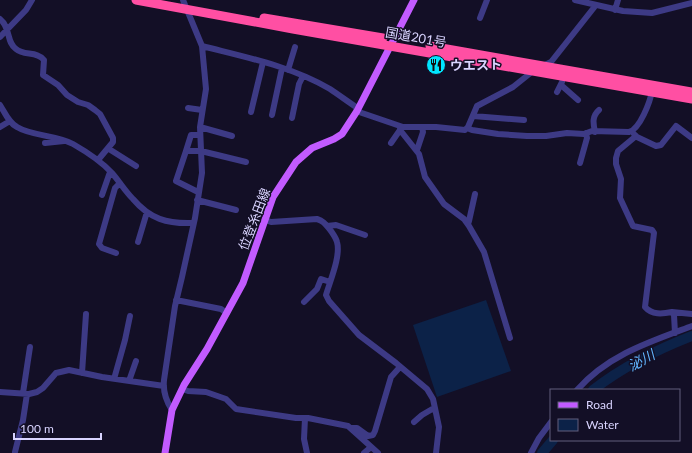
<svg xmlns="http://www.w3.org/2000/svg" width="692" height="453" font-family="Lato,'Noto Sans JP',sans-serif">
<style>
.water{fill:#0c2248}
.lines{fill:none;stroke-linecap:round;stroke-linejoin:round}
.river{stroke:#0c2248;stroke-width:10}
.minor{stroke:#3d3a85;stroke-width:6}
.major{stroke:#c25bff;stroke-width:7}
.highway{stroke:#ff4fa3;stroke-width:9}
.labels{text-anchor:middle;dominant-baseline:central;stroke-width:3;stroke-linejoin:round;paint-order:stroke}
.street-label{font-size:13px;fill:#d9d4ff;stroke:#130f26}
.poi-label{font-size:13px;font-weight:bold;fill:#d9d4ff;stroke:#130f26;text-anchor:start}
.water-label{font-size:14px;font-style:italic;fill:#62b6ff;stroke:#130f26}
</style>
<rect width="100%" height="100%" fill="#130f26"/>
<path class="water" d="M486,300L511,371L437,397L413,325Z"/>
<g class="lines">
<path class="river" d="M593,390C624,366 656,350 692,336
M542,453L553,440"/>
<path class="minor" d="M575,0L623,11L652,13L692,3
M615,10L618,0
M480,18L487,0
M0,19C11,28 6,42 16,49C24,56 37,51 44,60L43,75L58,85L67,95L78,102L88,105L95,110L100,114L113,138V142L98,160
M0,37L26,10L32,0
M202,46C245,57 291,66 330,89C339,95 347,101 356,107L357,111L362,113L403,127H436L465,130L468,127L477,106L513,87L533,71
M543,66L551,62L596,5
M288,70L295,47
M561,85L578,100
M557,92L562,82
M0,105C5,113 9,123 17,127C31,136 57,135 73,144C87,152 101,161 112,173C119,181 125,191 133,199C150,219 167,224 193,223
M188,108L202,110
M251,112L263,62
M272,115L282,68
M473,116L524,120
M292,118L299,84L303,76
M0,127L10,121
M200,127L232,136
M400,127V130L419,154L425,177L444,204L464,219L469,226L484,252L510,338
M467,128L472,130L498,134L527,136H546L567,133L584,134L592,131L629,132C640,129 650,102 652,91
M595,132C593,123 592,116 599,110
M634,134L637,137L656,146L661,145L676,126L692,138
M636,136L618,151L616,158V164L621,179L620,198L633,226L652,230L654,233L645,307C652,315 662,314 672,312L674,315L675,333
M45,143L64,141
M391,143L400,130
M109,149L136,166
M417,150L423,132L422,127
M186,151L191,135H200
M580,163L587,138L586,133
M198,192L176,181L186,151H201L246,162
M102,195L110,172
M197,200L236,210
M265,220L271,222L317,219C324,221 326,225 331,231C333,234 336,238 337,242C341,256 330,281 326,295L329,301L359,335L396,363L427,389L433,399L439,427L436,453
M468,224L469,221L475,194
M327,226L336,225L365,235
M138,242L147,212
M116,253L102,248L99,244L115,188L120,183
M176,300L221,309L227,313
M304,302L317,289L321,279L330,282
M672,312L692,314
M82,373L86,314
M114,379L125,340L130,316
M129,381L136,361
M182,389L188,391L206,392L226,399L236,409L296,418H308L348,426L378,453
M577,390C608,355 649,342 692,326
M0,392L29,394L37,392L43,388L56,373L69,370L102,377L164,386
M23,393L30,347
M172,410C166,401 163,390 164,380L175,306L182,277L195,218L202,173L200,127L206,89L202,46L183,0
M305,418L304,439L307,453
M414,422L422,415L434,408
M351,428H357L368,436L373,435L375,431L391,377L400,367
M15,452L23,420L27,394
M364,453L371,447
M531,453L539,438L551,422"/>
<path class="major" d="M165,453L172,410L184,385L207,349L243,283L273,197L296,162L312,148L334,139L342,134L357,111L414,0"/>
<path class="highway" d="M136,0L293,29L692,99
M264,18L383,38
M430,46L692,92"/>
</g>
<defs>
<symbol id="restaurant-disc" viewBox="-11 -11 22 22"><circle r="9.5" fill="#00e5ff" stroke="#130f26"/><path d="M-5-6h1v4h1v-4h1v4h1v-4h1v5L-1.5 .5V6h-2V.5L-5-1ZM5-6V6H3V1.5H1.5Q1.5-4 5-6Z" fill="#111"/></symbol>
</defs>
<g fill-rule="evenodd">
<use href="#restaurant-disc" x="425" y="54" width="22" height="22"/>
</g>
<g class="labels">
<g class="street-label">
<text transform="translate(416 37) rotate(10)">国道201号</text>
<text transform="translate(254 219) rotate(-69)">位登糸田線</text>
</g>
<g class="poi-label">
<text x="450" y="65">ウエスト</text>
</g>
<g class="water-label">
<text transform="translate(641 360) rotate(-29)">泌川</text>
</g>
</g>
<rect x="550" y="389" width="130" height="52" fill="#130f26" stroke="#625e7d"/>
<rect x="558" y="402" width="20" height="6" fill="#c25bff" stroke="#625e7d"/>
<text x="586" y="409" font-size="12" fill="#d9d4ff">Road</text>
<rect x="558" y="419" width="20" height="12" fill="#0c2248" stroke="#625e7d"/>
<text x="586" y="429" font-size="12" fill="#d9d4ff">Water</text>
<path d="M14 433v6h87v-6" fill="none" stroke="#d9d4ff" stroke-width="2"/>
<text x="20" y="433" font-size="12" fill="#d9d4ff" stroke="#130f26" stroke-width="3" paint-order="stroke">100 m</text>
</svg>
